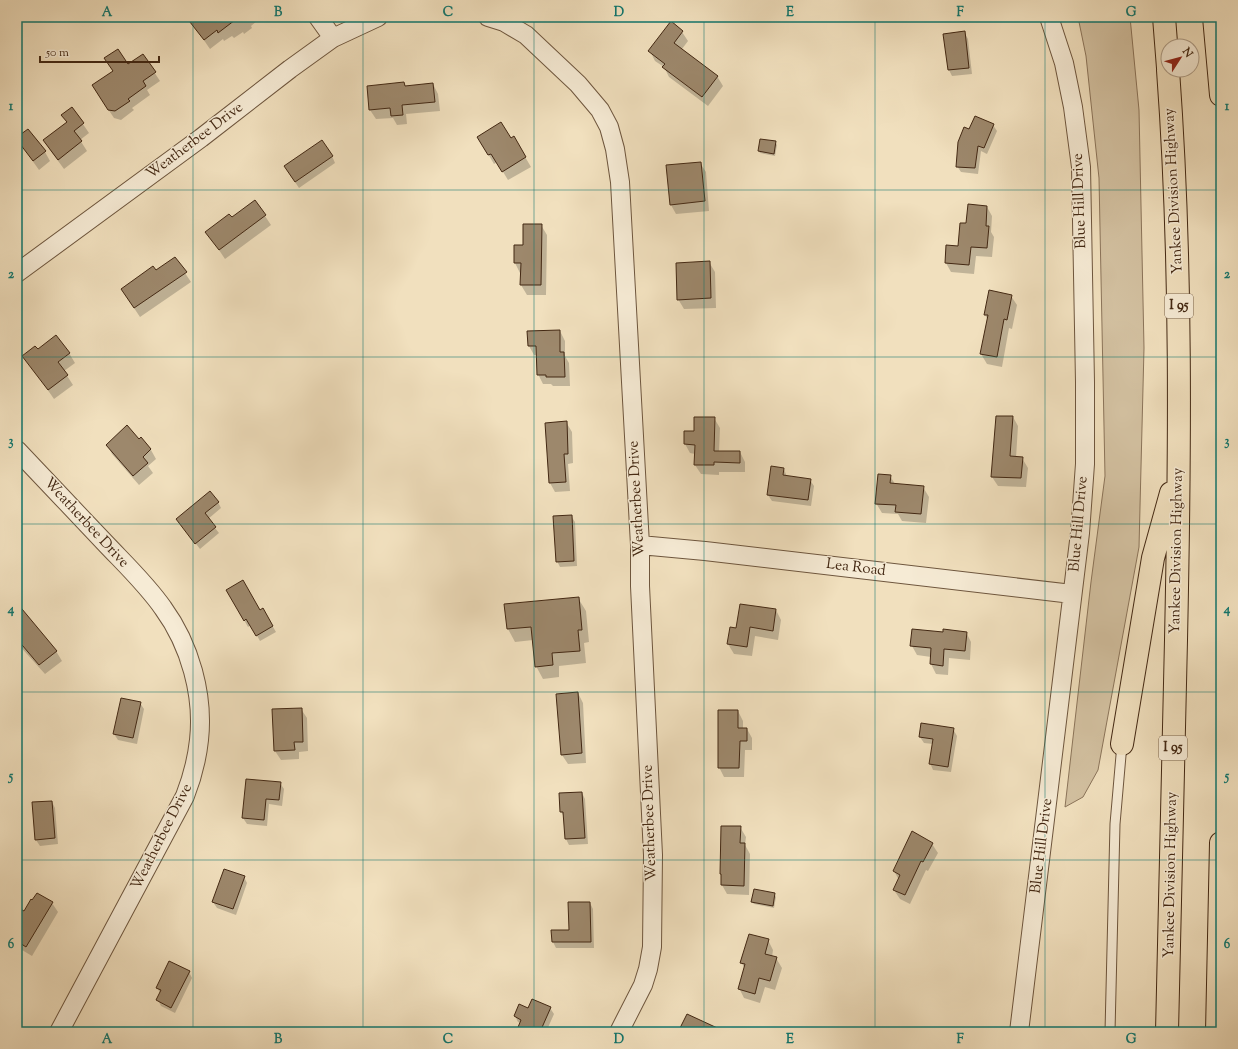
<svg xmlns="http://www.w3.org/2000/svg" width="1238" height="1049" font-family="'Sorts Mill Goudy',serif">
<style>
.green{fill:#d3c1a1;stroke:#8b745a}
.shadow{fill:#0003}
.building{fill:#9d886c;stroke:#432813}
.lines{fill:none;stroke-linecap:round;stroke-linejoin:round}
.service-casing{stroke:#6e563e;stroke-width:11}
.minor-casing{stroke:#6e563e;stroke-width:20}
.motorway-casing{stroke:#432813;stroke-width:24}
.service{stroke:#f6ebd5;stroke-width:9}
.minor{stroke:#f6ebd5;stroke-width:18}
.motorway{stroke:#f1e0be;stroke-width:22}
.grid{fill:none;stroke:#0f766e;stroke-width:1;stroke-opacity:0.55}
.labels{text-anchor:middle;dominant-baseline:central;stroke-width:3;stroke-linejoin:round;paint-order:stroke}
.shield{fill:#f6ebd5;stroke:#79624d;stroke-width:1}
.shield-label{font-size:14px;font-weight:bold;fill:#432813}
.street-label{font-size:15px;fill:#432813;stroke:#f6ebd5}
.neatline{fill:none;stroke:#0f766e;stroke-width:1.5}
.grid-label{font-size:13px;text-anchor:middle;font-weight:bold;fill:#0f766e}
</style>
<rect width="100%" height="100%" fill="#f1e0be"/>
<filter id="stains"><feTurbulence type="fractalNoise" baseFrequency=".005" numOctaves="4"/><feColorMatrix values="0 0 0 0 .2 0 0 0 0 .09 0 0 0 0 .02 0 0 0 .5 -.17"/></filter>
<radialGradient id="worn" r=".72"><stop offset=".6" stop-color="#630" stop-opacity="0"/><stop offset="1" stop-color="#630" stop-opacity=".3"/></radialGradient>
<path class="green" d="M1078,17H1130L1139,110L1144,348L1139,547L1098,770L1083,797L1065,807L1091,582L1105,476L1099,178L1086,56Z"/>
<path class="shadow" d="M193,17H258L259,19L251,26L252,28L244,34L243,32L234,38L232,36L224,41L223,39L210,49L190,20Z
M682,32L688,41L682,49L717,76L723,86L708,106L669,77L664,67L655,61L650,51Z
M964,32L968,39L972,74L952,76L949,70L944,35Z
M143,55L160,81L147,90L150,95L132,108L134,110L121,120L114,118L98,94L114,72L128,66Z
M404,83L406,87L433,84L438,94L440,111L406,114L407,124L397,125L393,118L376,119L370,110L368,87Z
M72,108L89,133L80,140L87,151L64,169L50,150L44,140L67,123L63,116Z
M993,125L997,131L987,154L981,151L978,174L961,172L957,166L970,130Z
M478,137L511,140L514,138L531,167L508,180L497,162L494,164Z
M17,139L45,152L50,161L39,170Z
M775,142L777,145L775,156L760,153L759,151Z
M332,156L335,163L299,188L289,173Z
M700,163L706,172L709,211L676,214L671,205Z
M255,201L271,225L225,259L207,232L232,218Z
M987,207L992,216L991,232L994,237L992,257L976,256L974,274L951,272L946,263L959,248Z
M541,225L547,235L546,295H527L521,285L522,273H520L515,263V246H524Z
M175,258L191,282L140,317L128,299Z
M709,262L715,272L716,308L684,309L678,299Z
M1011,296L1017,305L1012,329L1009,328L1002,367L987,364L981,354L988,320L985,315Z
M560,331L565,341V356L569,363L570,386H553L551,384H543L538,374L537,355H534L529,346Z
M37,350L69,353L75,363L64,371L73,385L54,399L24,356Z
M1013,417L1018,426L1016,458H1022L1028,468L1026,487L998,486L992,477Z
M714,418L720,428L719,452H740L745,462V472H719V475L701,474L695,465V454L690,453L685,444Z
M566,422L572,432L573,463L568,464L570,491L555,492L550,483L546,424Z
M141,439L151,450L156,459L148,466L153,473L139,485L112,454L107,445L139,440Z
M784,469L787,477L810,480L814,486L811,506L772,501L768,495Z
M890,476L895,484L923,487L929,497L926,523L902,521L898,514L882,513L876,503Z
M218,502L221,508L208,519L219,533L200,549L177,519Z
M571,516L575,522L577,566L560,567L557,561Z
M227,590L260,611L263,610L276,632L260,641L251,625L248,627Z
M578,598L586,611L589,642L584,643L586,663L559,666V677L543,679L536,666L533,640L515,642L508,629L506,605Z
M17,604L56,651L62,661L45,674L17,643Z
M776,610L781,620L778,640L755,636L752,656L734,654L728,644L730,628L737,629Z
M966,632L971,642L970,660L949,658L948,675L936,674L931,664V657L917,655L912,646L944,633Z
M578,693L583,703L586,763L568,764L562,755Z
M140,703L144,709L137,744L118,740L114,734Z
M301,709L307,718L308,751L299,752V759L281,760L275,751L273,710Z
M738,711L743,721V729H747L752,738V750H745L744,777H724L719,767Z
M953,729L957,736L951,772L933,770L930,763L933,744L924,743L920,737Z
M280,783L284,789L282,806L269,804L267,826L247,824L243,818Z
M582,793L585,799L588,844L569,845L566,839L565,818L561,812Z
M52,802L55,808L58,844L40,846L36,840Z
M740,827L746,837L745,845L750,854L749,895L727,894L722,885V876L721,874Z
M932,844L938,853L928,871L926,870L910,904L900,899L894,890L899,880L894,871Z
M244,877L247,883L236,915L217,908L213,902Z
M774,894L776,897L774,908L754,904L752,902Z
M52,903L58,912L32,956L17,947V908L24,912Z
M590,903L593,909L594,948H556L553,942L571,931Z
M768,940L773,950L772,957L776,958L782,968L775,990L765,987L760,1003L744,998L739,988L745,969L741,962Z
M189,972L192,978L175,1013L161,1006L158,1000L161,994L157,988Z
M550,1008L554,1014L546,1032H518L521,1023L518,1022L515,1016L528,1009Z"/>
<path class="building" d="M186,17H239L218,33L217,30L204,40Z
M671,21L683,31L674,43L718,76L702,97L662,67L665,64L648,51Z
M965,31L969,68L948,70L943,34Z
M118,49L128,64L143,54L156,72L143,81L146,86L128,99L130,101L115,111L108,110L92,85L113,71L104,58Z
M404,82L405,86L433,83L435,102L402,105L403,115L391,116L390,108L369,110L367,86Z
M72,107L84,123L74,131L82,141L58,160L43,140L67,122L61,115Z
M975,116L994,124L984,148L978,146L975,168L956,167L958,142L964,127L969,129Z
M501,122L511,138L514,136L526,157L502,172L491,154L488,155L477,137Z
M28,129L46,151L33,161L17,140V137Z
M760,139L776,141L774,154L758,151Z
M322,140L333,156L295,182L284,166Z
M701,162L705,201L670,205L666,165Z
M255,200L266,215L219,250L205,232L229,214L232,217Z
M968,204L987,206L986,226H989L987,248L971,247L969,265L945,263L946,245L958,246L960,223H966Z
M523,224H542L541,285H520L521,263H514V245H523Z
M175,257L187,272L134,308L121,289L153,266L156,270Z
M710,261L711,298L677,300L676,263Z
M989,290L1012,295L1007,320L1004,319L997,357L980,354L988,315H984Z
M560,330V352H564L565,377H546V375H537L536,346H528L527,331Z
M56,335L70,353L58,362L68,375L48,390L22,356L35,346L38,349Z
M996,416H1013L1010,456L1023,457L1021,478L991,477Z
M694,417H715L714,451H740V463L714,462V465H694L695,445L684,444V431H694Z
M567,421L568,454H564L566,482L549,483L545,423Z
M127,425L139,439L141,437L151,449L143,457L148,463L133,476L106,445Z
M771,466L784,468L783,475L811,479L808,500L767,495Z
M878,474L891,475L890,483L924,486L921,514L895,512L896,505L875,504Z
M210,491L219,502L205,513L216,527L195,544L176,519Z
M572,515L574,561L556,562L553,516Z
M243,580L260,610L263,608L273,626L256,636L246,619L244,621L226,590Z
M579,597L582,630H578L580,651L552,653L553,665L535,667L531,627L507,629L504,604Z
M17,603L57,651L39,665L17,639Z
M740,604L776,609L773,631L750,627L747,647L727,644L730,627L736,628Z
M912,629L943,632V629L967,632L965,651L944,649L943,666L930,664L931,648L910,646Z
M578,692L582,753L561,755L556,694Z
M121,698L141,702L133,738L113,734Z
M302,708L303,742H294L295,750L274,751L272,709Z
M718,710H738V728H747V741H740L739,768H718Z
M921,723L954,728L948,767L929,764L933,739L919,737Z
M246,779L281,782L279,800L266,799L264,820L242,818Z
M582,792L585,838L565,839L563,812H560L559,793Z
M52,801L55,838L35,840L32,802Z
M721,826H741L740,843H745L744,886L721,885V874H720Z
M912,831L933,843L923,862L921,861L905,895L893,890L900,875L893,871Z
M224,869L245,876L233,909L212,902Z
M754,889L775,893L773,906L751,902Z
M37,893L53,902L26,947L17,941V907L24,911L31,899L32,900Z
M568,902H590L591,942H552L551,930H569Z
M749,934L769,939L765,954L777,957L770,981L759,978L755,994L738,989L745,964L740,963Z
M169,961L190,971L171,1008L156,1000L161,990L156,988Z
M532,999L551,1007L540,1032H516L521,1020L514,1016L519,1004L528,1008Z
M687,1014L726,1032H678Z"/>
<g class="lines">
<defs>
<path id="service" d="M1110,1032L1115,824L1122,744"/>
<path id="minor" d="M318,17L333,38
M488,17L504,22L526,35L578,84L600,110L609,127L615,149L620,182L640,545V586L653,855L652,947L648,969L643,985L619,1032
M17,273L201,138L290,69L333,38L378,17
M17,450C47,482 77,513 107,545C126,565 147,585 163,608C190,645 204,695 199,740C197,759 192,778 185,796L59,1032
M640,545L705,551L1072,594
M1019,1032L1080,533L1085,464V382L1081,167L1073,107L1064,63L1049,17"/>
<path id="motorway" d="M1164,17L1168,68
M1214,17L1221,95
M1122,744L1153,558L1171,493
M1167,1032C1170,901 1173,771 1176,640C1180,450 1182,260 1168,70
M1217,1032L1221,843"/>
</defs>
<use href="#service" class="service-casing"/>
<use href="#minor" class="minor-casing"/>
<use href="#motorway" class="motorway-casing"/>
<use href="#service" class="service"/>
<use href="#minor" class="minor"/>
<use href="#motorway" class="motorway"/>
</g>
<path class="grid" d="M193,17V1032M363,17V1032M534,17V1032M704,17V1032M875,17V1032M1045,17V1032M17,190H1221M17,357H1221M17,524H1221M17,692H1221M17,860H1221"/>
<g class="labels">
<g class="shield">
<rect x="1165" y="294" width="28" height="24" rx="3"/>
<rect x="1159" y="736" width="28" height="24" rx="3"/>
</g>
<g class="shield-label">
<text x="1179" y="306">I 95</text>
<text x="1173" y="748">I 95</text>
</g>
<g class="street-label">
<text transform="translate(195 141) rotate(-37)">Weatherbee Drive</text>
<text transform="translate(1174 191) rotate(-93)">Yankee Division Highway</text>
<text transform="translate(1080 201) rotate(-92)">Blue Hill Drive</text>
<text transform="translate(637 499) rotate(-93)">Weatherbee Drive</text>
<text transform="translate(86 523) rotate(47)">Weatherbee Drive</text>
<text transform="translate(1079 524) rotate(-85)">Blue Hill Drive</text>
<text transform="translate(1177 551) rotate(-89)">Yankee Division Highway</text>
<text transform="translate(856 568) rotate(7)">Lea Road</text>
<text transform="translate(650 823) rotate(-92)">Weatherbee Drive</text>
<text transform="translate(162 837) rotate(-63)">Weatherbee Drive</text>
<text transform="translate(1042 846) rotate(-83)">Blue Hill Drive</text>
<text transform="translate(1171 875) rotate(-89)">Yankee Division Highway</text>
</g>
</g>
<rect width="1238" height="1049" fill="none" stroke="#f1e0be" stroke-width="44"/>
<g transform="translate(1180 58) rotate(54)"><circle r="19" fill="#f6ebd5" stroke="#ae9d87"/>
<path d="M0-3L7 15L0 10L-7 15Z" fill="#8f2418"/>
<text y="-6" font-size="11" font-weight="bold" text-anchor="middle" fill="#432813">N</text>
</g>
<path d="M40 56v6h119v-6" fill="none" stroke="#432813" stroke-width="2"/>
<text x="46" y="56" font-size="12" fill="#432813" stroke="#f6ebd5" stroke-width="3" paint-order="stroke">50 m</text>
<rect x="22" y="22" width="1194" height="1005" class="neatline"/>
<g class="grid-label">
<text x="107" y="16">A</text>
<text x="278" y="16">B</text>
<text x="448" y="16">C</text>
<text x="619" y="16">D</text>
<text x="790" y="16">E</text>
<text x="960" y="16">F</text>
<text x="1131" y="16">G</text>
<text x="11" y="110">1</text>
<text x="1227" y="110">1</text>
<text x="11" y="278">2</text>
<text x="1227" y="278">2</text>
<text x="11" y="445">3</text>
<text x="1227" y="445">3</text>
<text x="11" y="613">4</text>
<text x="1227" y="613">4</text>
<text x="11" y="780">5</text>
<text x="1227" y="780">5</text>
<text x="11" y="948">6</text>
<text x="1227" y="948">6</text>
<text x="107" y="1043">A</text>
<text x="278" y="1043">B</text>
<text x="448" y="1043">C</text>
<text x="619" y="1043">D</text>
<text x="790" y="1043">E</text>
<text x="960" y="1043">F</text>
<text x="1131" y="1043">G</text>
</g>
<rect width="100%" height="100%" filter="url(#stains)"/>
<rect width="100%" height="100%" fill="url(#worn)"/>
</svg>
